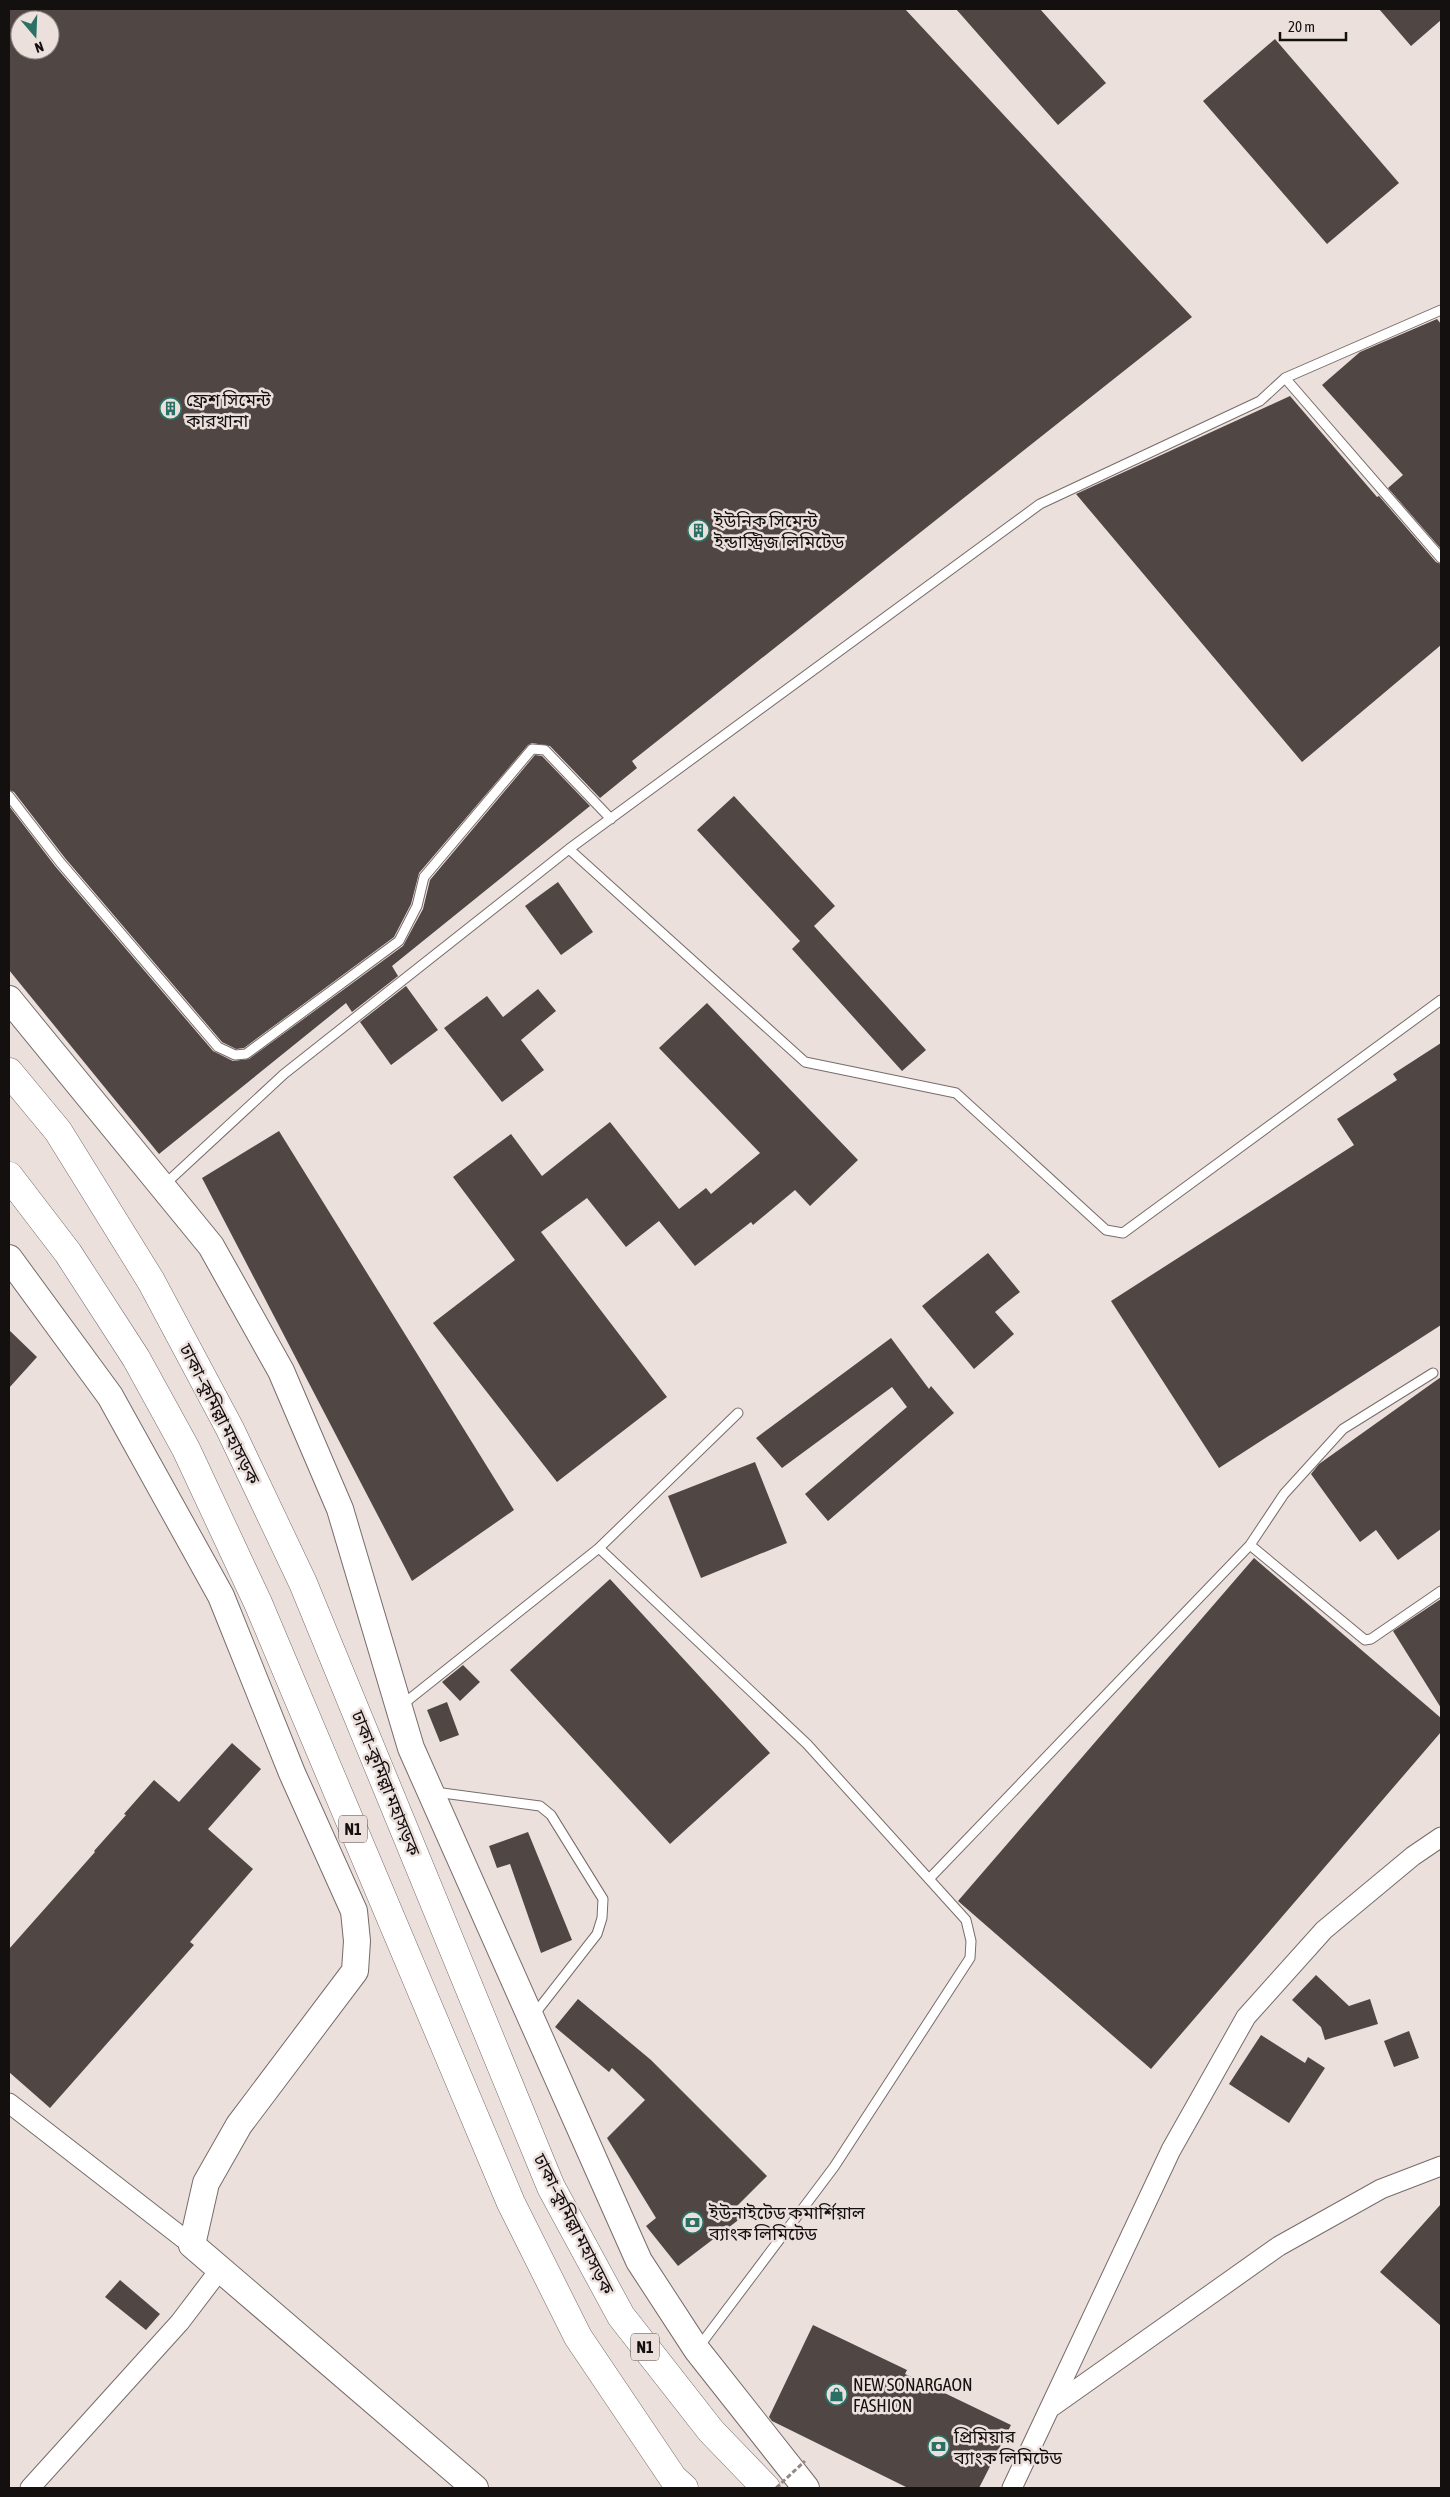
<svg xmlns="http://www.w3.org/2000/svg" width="1450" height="2497" font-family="'Asap Condensed','Noto Sans Bengali',sans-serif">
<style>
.building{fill:#504644;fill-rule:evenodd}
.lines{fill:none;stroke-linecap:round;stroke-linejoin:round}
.lane-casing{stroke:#776c6a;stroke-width:11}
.street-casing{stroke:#776c6a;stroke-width:21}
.secondary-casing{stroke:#776c6a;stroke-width:28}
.highway-casing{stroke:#776c6a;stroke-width:29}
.lane{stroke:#fff;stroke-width:9}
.street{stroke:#fff;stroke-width:19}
.secondary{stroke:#fff;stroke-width:26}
.highway{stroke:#fff;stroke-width:28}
.path-bridge{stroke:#928987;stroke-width:3;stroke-dasharray:5 2.5;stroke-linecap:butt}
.labels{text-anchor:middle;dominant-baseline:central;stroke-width:5;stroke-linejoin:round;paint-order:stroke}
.shield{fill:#ece0dd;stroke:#554e4d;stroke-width:1}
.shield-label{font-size:16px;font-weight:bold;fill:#14100f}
.poi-label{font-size:18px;fill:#14100f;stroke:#ece0dd;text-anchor:start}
.street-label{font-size:18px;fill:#14100f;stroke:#ece0dd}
</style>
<rect width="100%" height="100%" fill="#ece0dd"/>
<path class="building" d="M9,9H905L1192,317L632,761L637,768L600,798L550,746L532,743L528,745L419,873L411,904L394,937L244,1048L236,1049L222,1042L65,858L14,792L9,790ZM20,20H50V50H20Z
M956,9H1040L1106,83L1058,125Z
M1379,9H1441V20L1411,46Z
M1275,39L1399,183L1327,244L1203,101Z
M1437,319L1441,324V549L1388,488L1403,475L1322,385L1360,352Z
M1290,396L1377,497L1379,496L1436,562L1441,564V645L1302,762L1076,494Z
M535,755L542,756L590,806L392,966L398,976L352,1012L346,1003L159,1154L9,970V806L55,866L213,1051L233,1061L249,1059L403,946L423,909L430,880Z
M734,796L835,906L814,926L926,1050L902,1071L792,949L800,941L697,830Z
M558,882L593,932L561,955L525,906Z
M406,986L438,1030L391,1065L360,1022Z
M538,989L556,1011L521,1040L544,1070L502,1102L444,1028L487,996L503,1017Z
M707,1003L858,1160L810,1206L795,1190L753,1225L751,1222L695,1266L659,1221L626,1247L587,1198L541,1232L667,1397L557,1482L433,1323L515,1260L453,1177L511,1134L542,1176L610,1122L679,1209L706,1188L711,1194L760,1153L659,1048Z
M1441,1043V1325L1219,1468L1111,1301L1354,1145L1337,1119L1397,1080L1393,1074Z
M279,1131L514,1510L412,1581L202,1178Z
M988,1253L1020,1292L995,1312L1014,1334L974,1369L922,1306Z
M9,1330L37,1357L9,1388Z
M891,1338L929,1389L931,1386L954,1413L828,1521L805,1494L907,1407L892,1387L782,1468L756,1438Z
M1441,1377V1529L1398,1560L1376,1530L1360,1542L1311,1474L1319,1464Z
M755,1462L787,1543L701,1578L668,1496Z
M1254,1558L1441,1718V1732L1151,2069L958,1901Z
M610,1579L770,1753L670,1844L510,1670Z
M1441,1599V1708L1393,1631Z
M463,1665L480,1682L460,1701L442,1682Z
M447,1702L459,1735L440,1742L427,1710Z
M232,1743L261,1769L208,1829L253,1869L190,1942L194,1945L50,2108L9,2072V1949L95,1852L94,1851L126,1815L124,1814L154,1780L179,1802Z
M528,1832L572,1940L541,1953L510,1864L497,1868L489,1846Z
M1316,1975L1349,2006L1370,1999L1378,2024L1325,2040L1321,2027L1292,2000Z
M578,1999L651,2060L767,2176L734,2209L741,2218L678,2266L646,2226L656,2218L607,2138L645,2100L612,2068L609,2072L555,2027Z
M1409,2031L1419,2058L1394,2067L1384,2041Z
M1261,2035L1305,2063L1308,2057L1325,2068L1289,2123L1229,2084Z
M1441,2204V2326L1380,2272Z
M120,2280L160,2314L146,2330L105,2297Z
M813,2325L907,2370L905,2374L1011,2425L979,2488H908L772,2421L769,2417Z"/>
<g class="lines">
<defs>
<path id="lane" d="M1285,378L1441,558
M9,796L60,862L218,1047L235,1055L246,1054L399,941L417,906L424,877L532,749L545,750L611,819
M569,849L805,1062L956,1093L1106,1230L1123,1233L1441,1000
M163,1186L284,1074L569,849L1040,504L1260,401L1285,378L1441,310
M1250,1545L1365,1640L1371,1639L1441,1591
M402,1705L599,1548
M435,1792L540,1806L551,1815L603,1899L602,1918L597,1934L533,2016
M929,1879L1250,1545L1284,1494L1343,1429L1433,1373
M698,2348L834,2167L970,1958L971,1941L966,1920L807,1744L599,1548L738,1413"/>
<path id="street" d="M9,2103L192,2245
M1053,2406L1279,2246L1381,2189L1441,2166
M30,2488L180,2322L221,2268
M1012,2488L1171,2150L1246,2017L1324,1930L1413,1856L1441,1837"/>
<path id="secondary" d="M9,999L211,1246L281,1371L340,1509L411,1748L639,2261L697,2350L806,2488
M9,1258L110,1396L221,1596L292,1773L354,1911L357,1941L355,1971L239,2125L206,2183L192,2245L475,2488"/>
<path id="highway" d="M9,1072L58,1131L151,1281L230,1429L303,1583L551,2187L621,2316L711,2431L766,2488
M9,1176L68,1253L136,1358L186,1449L258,1603L511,2203L578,2337L673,2478L684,2488"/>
</defs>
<use href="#lane" class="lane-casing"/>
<use href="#street" class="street-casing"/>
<use href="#secondary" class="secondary-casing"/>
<use href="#highway" class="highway-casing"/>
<use href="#lane" class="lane"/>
<use href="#street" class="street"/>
<use href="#secondary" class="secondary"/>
<use href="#highway" class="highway"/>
<path class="path-bridge" d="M776,2488L805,2461"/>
</g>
<defs>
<symbol id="building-ring" viewBox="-11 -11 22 22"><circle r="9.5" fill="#ece0dd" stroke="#2a7065" stroke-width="1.5"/><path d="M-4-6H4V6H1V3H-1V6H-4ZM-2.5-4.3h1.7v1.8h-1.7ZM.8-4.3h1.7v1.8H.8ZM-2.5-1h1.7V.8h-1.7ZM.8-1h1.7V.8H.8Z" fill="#2a7065"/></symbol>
<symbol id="bank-ring" viewBox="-11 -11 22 22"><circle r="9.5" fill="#ece0dd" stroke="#2a7065" stroke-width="1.5"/><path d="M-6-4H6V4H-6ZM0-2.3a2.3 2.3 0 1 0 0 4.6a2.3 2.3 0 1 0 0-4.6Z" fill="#2a7065"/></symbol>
<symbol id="shop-ring" viewBox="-11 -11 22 22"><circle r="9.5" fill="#ece0dd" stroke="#2a7065" stroke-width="1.5"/><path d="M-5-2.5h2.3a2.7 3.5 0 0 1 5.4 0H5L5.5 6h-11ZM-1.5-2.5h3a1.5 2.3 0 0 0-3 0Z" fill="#2a7065"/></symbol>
</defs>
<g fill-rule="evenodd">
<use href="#building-ring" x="158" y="396" width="25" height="25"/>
<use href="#building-ring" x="686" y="518" width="25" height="25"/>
<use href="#bank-ring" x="680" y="2210" width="25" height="25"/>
<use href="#shop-ring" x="824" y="2382" width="25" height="25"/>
<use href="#bank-ring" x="926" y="2434" width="25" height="25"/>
</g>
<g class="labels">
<g class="shield">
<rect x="339" y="1815.5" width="28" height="27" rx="4"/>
<rect x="631" y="2333.5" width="28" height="27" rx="4"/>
</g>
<g class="shield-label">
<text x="353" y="1829">N1</text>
<text x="645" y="2347">N1</text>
</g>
<g class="poi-label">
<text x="186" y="399">ফ্রেশ সিমেন্ট<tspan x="186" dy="21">কারখানা</tspan></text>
<text x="714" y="520">ইউনিক সিমেন্ট<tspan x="714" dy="21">ইন্ডাস্ট্রিজ লিমিটেড</tspan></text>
<text x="709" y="2212">ইউনাইটেড কমার্শিয়াল<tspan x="709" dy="21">ব্যাংক লিমিটেড</tspan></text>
<text x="853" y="2384">NEW SONARGAON<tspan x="853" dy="21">FASHION</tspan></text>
<text x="954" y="2436">প্রিমিয়ার<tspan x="954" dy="21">ব্যাংক লিমিটেড</tspan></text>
</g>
<g class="street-label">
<text transform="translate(220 1414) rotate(63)">ঢাকা–কুমিল্লা মহাসড়ক</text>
<text transform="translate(386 1783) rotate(68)">ঢাকা–কুমিল্লা মহাসড়ক</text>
<text transform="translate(574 2224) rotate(63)">ঢাকা–কুমিল্লা মহাসড়ক</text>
</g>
</g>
<rect width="1450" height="2497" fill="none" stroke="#14100f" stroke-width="20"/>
<g transform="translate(35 35) rotate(161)"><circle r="24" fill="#ece0dd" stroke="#968d8b"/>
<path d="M0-4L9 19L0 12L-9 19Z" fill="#2a7065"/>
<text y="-8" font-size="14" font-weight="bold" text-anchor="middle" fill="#14100f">N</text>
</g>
<path d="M1280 32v8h66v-8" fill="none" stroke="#14100f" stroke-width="2.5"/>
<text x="1288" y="32" font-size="15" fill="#14100f" stroke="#ece0dd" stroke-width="4" paint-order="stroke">20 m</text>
</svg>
